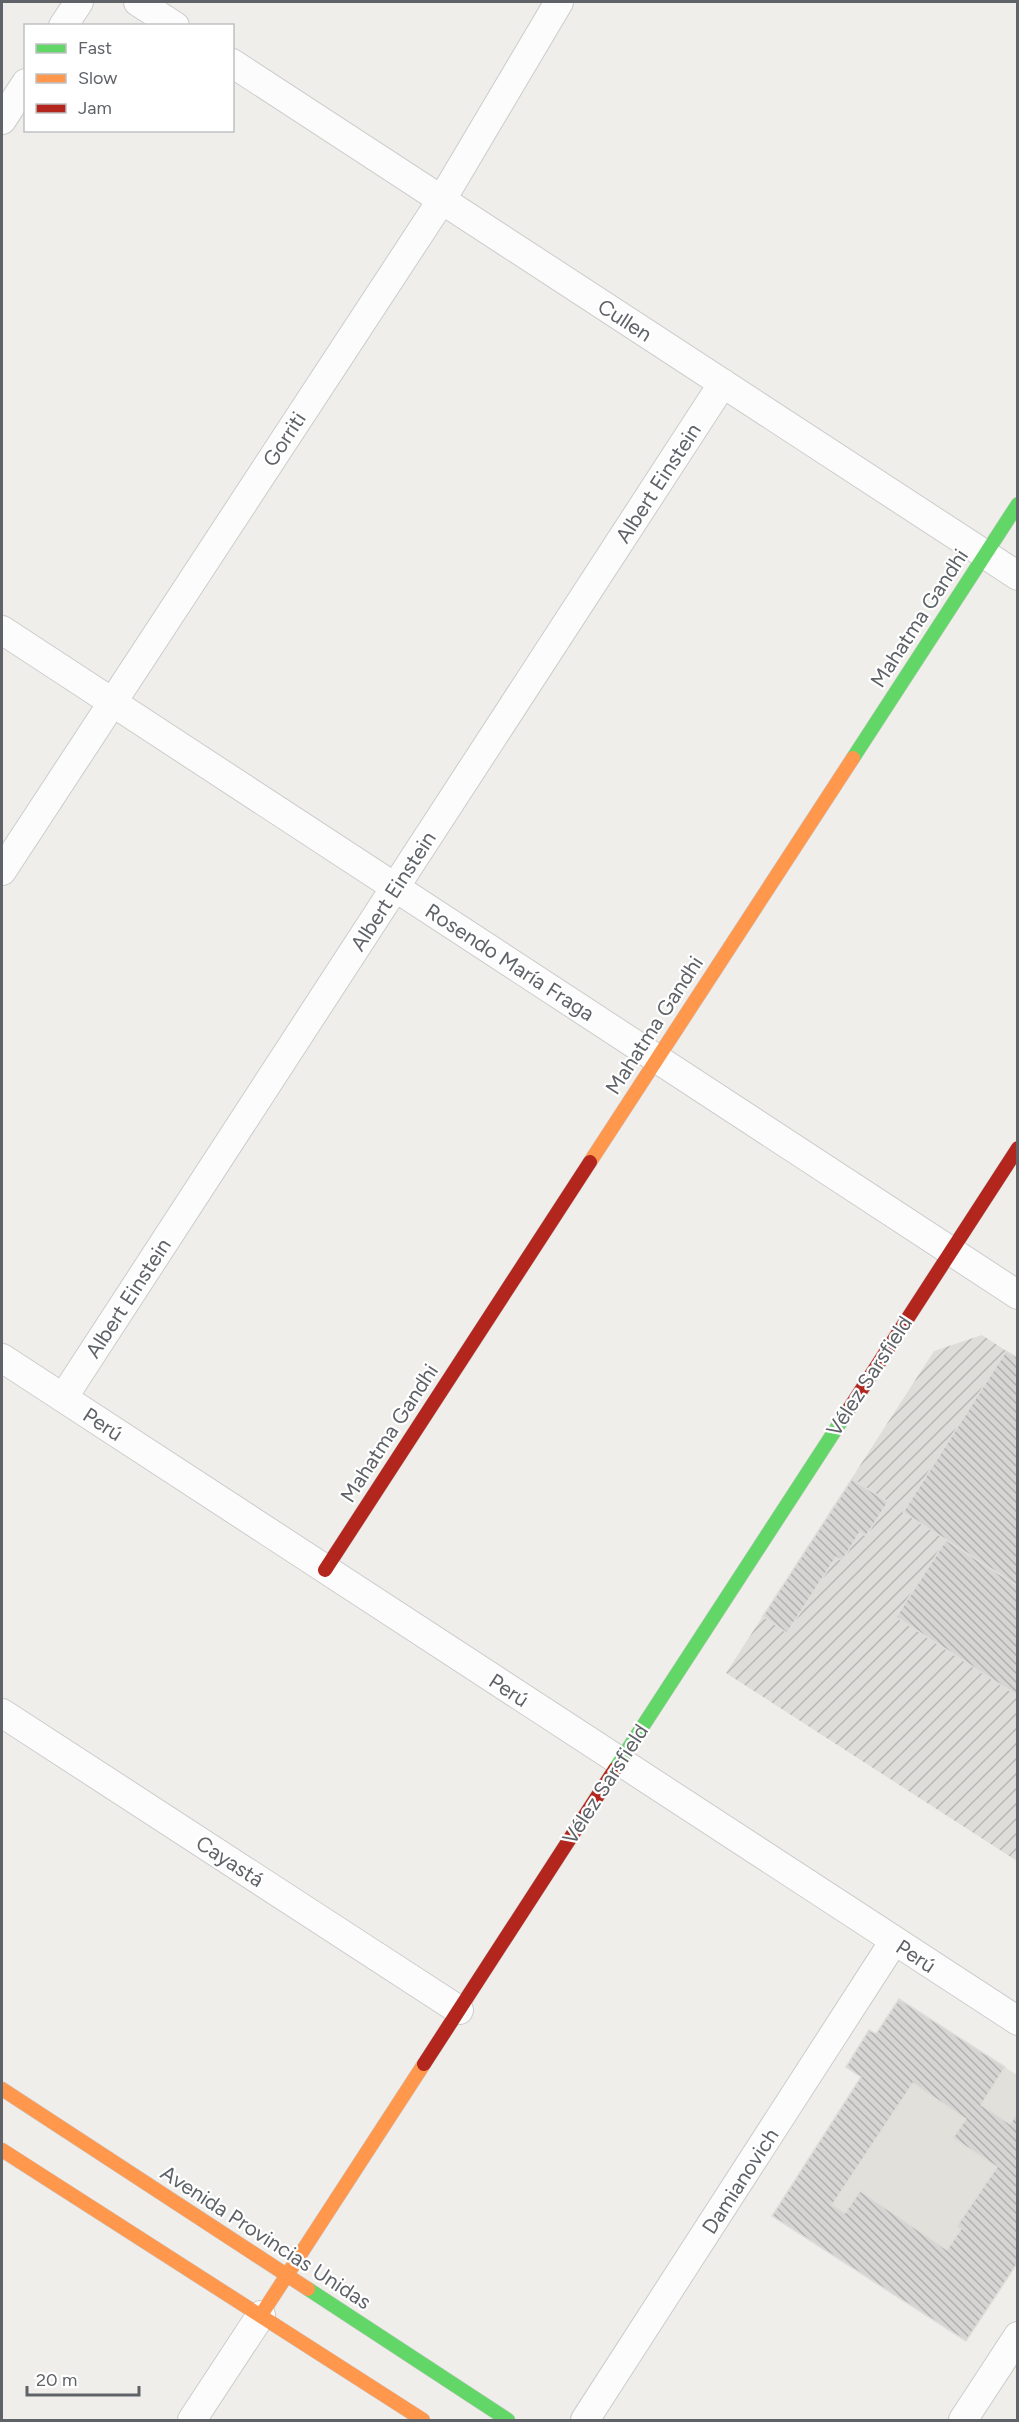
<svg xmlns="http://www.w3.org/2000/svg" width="1019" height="2422" font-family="Figtree,sans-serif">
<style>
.industrial{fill:url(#industrial-furrows)}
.education{fill:#e2e0da}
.building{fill:url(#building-back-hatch);stroke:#deddd9;stroke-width:1.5;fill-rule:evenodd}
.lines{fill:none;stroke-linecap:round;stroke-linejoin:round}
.street-casing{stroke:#cbcccc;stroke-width:30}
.fast-casing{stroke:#cacacb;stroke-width:15}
.slow-casing{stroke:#cacacb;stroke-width:15}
.jam-casing{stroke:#cacacb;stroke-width:15}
.street{stroke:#fdfcfc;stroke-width:28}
.fast{stroke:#63d668;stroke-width:14}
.slow{stroke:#ff974d;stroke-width:14}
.jam{stroke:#b3261e;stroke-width:14}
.labels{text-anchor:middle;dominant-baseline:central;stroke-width:4.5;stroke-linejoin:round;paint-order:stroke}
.street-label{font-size:21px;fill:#5f6368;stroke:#fff}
</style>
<defs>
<pattern id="industrial-furrows" width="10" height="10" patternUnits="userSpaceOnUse" patternTransform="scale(1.5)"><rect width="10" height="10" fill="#dfddda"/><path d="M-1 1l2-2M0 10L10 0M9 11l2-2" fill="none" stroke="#b8b7b5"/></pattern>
<pattern id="building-back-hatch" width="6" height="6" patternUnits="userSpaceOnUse" patternTransform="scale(1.5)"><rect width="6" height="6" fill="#d6d5d3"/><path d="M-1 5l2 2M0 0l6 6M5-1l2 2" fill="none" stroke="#b1b0af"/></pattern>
</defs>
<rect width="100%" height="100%" fill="#efeeea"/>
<path class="industrial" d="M982,1335L1017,1358V1861L726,1673L934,1351Z"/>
<path class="education" d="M899,1999L1017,2075V2262L966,2341L772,2216L861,2077L846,2067L869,2030L876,2034Z"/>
<path class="building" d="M1006,1351L1018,1358V1586L903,1512Z
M852,1479L888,1502L866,1536L860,1532L842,1561L836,1557L787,1633L763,1616Z
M946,1540L1018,1586V1696L896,1617Z
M899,1999L1005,2067L981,2105L1010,2124L1018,2112V2262L966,2341L772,2216L861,2077L846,2067L869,2030L876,2034ZM913,2083L966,2119L953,2138L997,2167L957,2226L961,2229L947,2250L860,2191L845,2213L832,2205Z"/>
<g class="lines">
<defs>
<path id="street" d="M138,2L175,26
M63,26L79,2
M232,63L1018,576
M2,120L26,83
M2,630L1018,1295
M2,871L441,201L559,2
M2,1358L1018,2021
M63,1398L723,383
M2,1713L459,2010
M192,2420L261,2315
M585,2420L894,1941
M963,2420L1018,2336"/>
<path id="fast" d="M853,758L1018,504
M615,1769L849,1409
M308,2289L508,2420"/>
<path id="slow" d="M590,1162L853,758
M2,2089L308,2289
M2,2150L423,2420
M261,2315L424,2064"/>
<path id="jam" d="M849,1409L1018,1148
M325,1570L590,1162
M424,2064L615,1769"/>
</defs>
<use href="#street" class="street-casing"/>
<use href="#fast" class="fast-casing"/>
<use href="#slow" class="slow-casing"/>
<use href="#jam" class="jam-casing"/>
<use href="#street" class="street"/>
<use href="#fast" class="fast"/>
<use href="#slow" class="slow"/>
<use href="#jam" class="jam"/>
</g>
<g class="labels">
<g class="street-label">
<text transform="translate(625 320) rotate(33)">Cullen</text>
<text transform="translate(284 439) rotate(-57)">Gorriti</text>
<text transform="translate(658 483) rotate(-57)">Albert Einstein</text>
<text transform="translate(919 618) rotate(-57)">Mahatma Gandhi</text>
<text transform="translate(393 891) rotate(-57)">Albert Einstein</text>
<text transform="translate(510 962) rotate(33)">Rosendo María Fraga</text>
<text transform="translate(654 1025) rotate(-57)">Mahatma Gandhi</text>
<text transform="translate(128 1298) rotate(-57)">Albert Einstein</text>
<text transform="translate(869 1376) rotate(-57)">Vélez Sarsfield</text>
<text transform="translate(103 1424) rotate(33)">Perú</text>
<text transform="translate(389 1433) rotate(-57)">Mahatma Gandhi</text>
<text transform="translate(509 1690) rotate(33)">Perú</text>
<text transform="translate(605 1784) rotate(-57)">Vélez Sarsfield</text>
<text transform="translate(230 1861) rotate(33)">Cayastá</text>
<text transform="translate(916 1956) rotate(33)">Perú</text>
<text transform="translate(740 2181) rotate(-57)">Damianovich</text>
<text transform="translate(266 2237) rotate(33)">Avenida Provincias Unidas</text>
</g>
</g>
<rect width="1019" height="2422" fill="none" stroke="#5f6368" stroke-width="6"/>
<rect x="24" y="24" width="210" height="108" fill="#ffffff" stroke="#bfc1c3" stroke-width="1.5"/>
<rect x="36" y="44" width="30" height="9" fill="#63d668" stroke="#bfc1c3" stroke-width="1.5"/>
<text x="78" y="54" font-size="18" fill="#5f6368">Fast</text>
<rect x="36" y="74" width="30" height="9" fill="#ff974d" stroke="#bfc1c3" stroke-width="1.5"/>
<text x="78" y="84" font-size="18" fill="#5f6368">Slow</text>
<rect x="36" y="104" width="30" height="9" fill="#b3261e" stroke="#bfc1c3" stroke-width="1.5"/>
<text x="78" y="114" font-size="18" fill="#5f6368">Jam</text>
<path d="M27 2386v9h112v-9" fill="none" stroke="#5f6368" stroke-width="3"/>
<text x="36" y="2386" font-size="18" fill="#5f6368" stroke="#ffffff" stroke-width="4.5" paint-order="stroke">20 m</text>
</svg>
